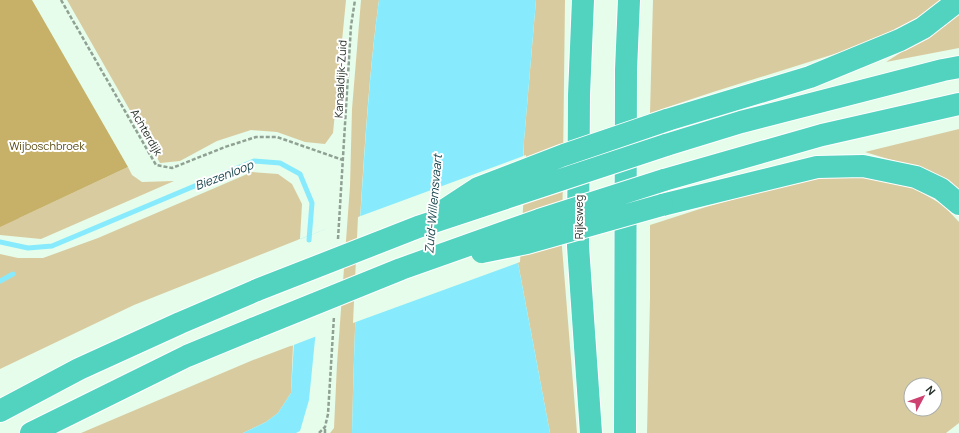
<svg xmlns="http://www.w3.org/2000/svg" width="959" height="433" font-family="Manrope,sans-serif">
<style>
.green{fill:#d9cba0;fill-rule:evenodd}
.forest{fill:#c7b067}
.water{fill:#87ebfd}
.pier{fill:#e6fdeb}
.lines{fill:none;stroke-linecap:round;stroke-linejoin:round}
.stream{stroke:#87ebfd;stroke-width:5}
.highway-casing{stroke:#fff;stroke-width:24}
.path{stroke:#90a194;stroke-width:2.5;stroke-dasharray:4 2;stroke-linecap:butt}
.highway{stroke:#51d3bf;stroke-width:22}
.highway-bridge-casing{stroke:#fff;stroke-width:24;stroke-linecap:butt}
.highway-bridge{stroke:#51d3bf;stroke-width:22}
.labels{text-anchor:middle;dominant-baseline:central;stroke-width:4;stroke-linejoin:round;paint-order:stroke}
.street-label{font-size:11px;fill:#263129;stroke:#fff}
.park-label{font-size:11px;fill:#57470c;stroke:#fff}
.water-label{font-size:12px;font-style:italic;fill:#15434b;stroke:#fff}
</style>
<rect width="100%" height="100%" fill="#e6fdeb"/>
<path class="green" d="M0,0L19,218L128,167L132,175L142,182L174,181L41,239L0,235Z
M67,0H346L333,133L325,144L305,142L277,132L251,130L217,141L180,161L160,163Z
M361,0H379C371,57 367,115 363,172C357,259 354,346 352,433H330L334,428L337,364L350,186L352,109Z
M536,0H565L562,247L577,433H550L518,263L522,209L524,141Z
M653,0H950L882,39L713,92L650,113Z
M959,13V48L886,62L950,21Z
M959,129V193L934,173L865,152Z
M252,172L278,174L292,184L302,204L300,239L134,305L0,369V254L18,258H43L98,238Z
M823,174L879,177L910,186L943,205L959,222V423L946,433H647L650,298V225L706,207ZM911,385H935V409H911Z
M293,345L291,393L278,413L266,422L243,433H81L253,360Z"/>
<path class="forest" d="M0,0H32L128,167L0,227Z"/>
<path class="water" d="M379,0H536L524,141L518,263L550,433H352C354,347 357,261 363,175C367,117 371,58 379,0Z
M326,229L309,400L300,431L296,433H243L266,422L278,413L291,393L300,239Z"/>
<path class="pier" d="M526,155L520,262L353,323L358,217Z
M328,228L317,336L291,346L298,240Z"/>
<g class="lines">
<path class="stream" d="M0,242L28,248L52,246L254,161L280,163L300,174L312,203L309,240
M0,281L13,274"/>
<defs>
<path id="highway" d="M583,0L579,95L578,246L591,433
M667,120L810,77L900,40L923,28L959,0
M666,145L741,122L943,70L959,67
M664,180L822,135L959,104
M662,205L817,167L863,166L916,177L941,189L959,204
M0,411L79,369L180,323L257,290
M31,433L187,356L255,328
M625,433L626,70L629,0"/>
</defs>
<use href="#highway" class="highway-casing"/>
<path class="path" d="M61,0L156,165L172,168L225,147L256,137H277L343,160
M338,239L351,26L355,0
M319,433L325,427L328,414L334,316
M325,433V427"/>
<use href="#highway" class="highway"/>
<defs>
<path id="highway-bridge" d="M446,209L478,188L564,155L667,120
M482,252L527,243L662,205
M257,290L418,227L666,145
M255,328L401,269L539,220L664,180"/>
</defs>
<use href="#highway-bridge" class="highway-bridge-casing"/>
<use href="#highway-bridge" class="highway-bridge"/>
</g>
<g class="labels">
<g class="street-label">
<text transform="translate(340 79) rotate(-87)">Kanaaldijk-Zuid</text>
<text transform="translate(147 132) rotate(60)">Achterdijk</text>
<text transform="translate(578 217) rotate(-90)">Rijksweg</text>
</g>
<g class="park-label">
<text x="47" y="145">Wijboschbroek</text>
</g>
<g class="water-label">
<text transform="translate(224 175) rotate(-21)">Biezenloop</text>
<text transform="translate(433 204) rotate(-85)">Zuid-Willemsvaart</text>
</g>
</g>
<g transform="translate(923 397) rotate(49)"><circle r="19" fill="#ffffff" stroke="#a8ada9"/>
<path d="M0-3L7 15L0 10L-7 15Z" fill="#cd406f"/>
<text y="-6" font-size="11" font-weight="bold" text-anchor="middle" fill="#263129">N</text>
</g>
</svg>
